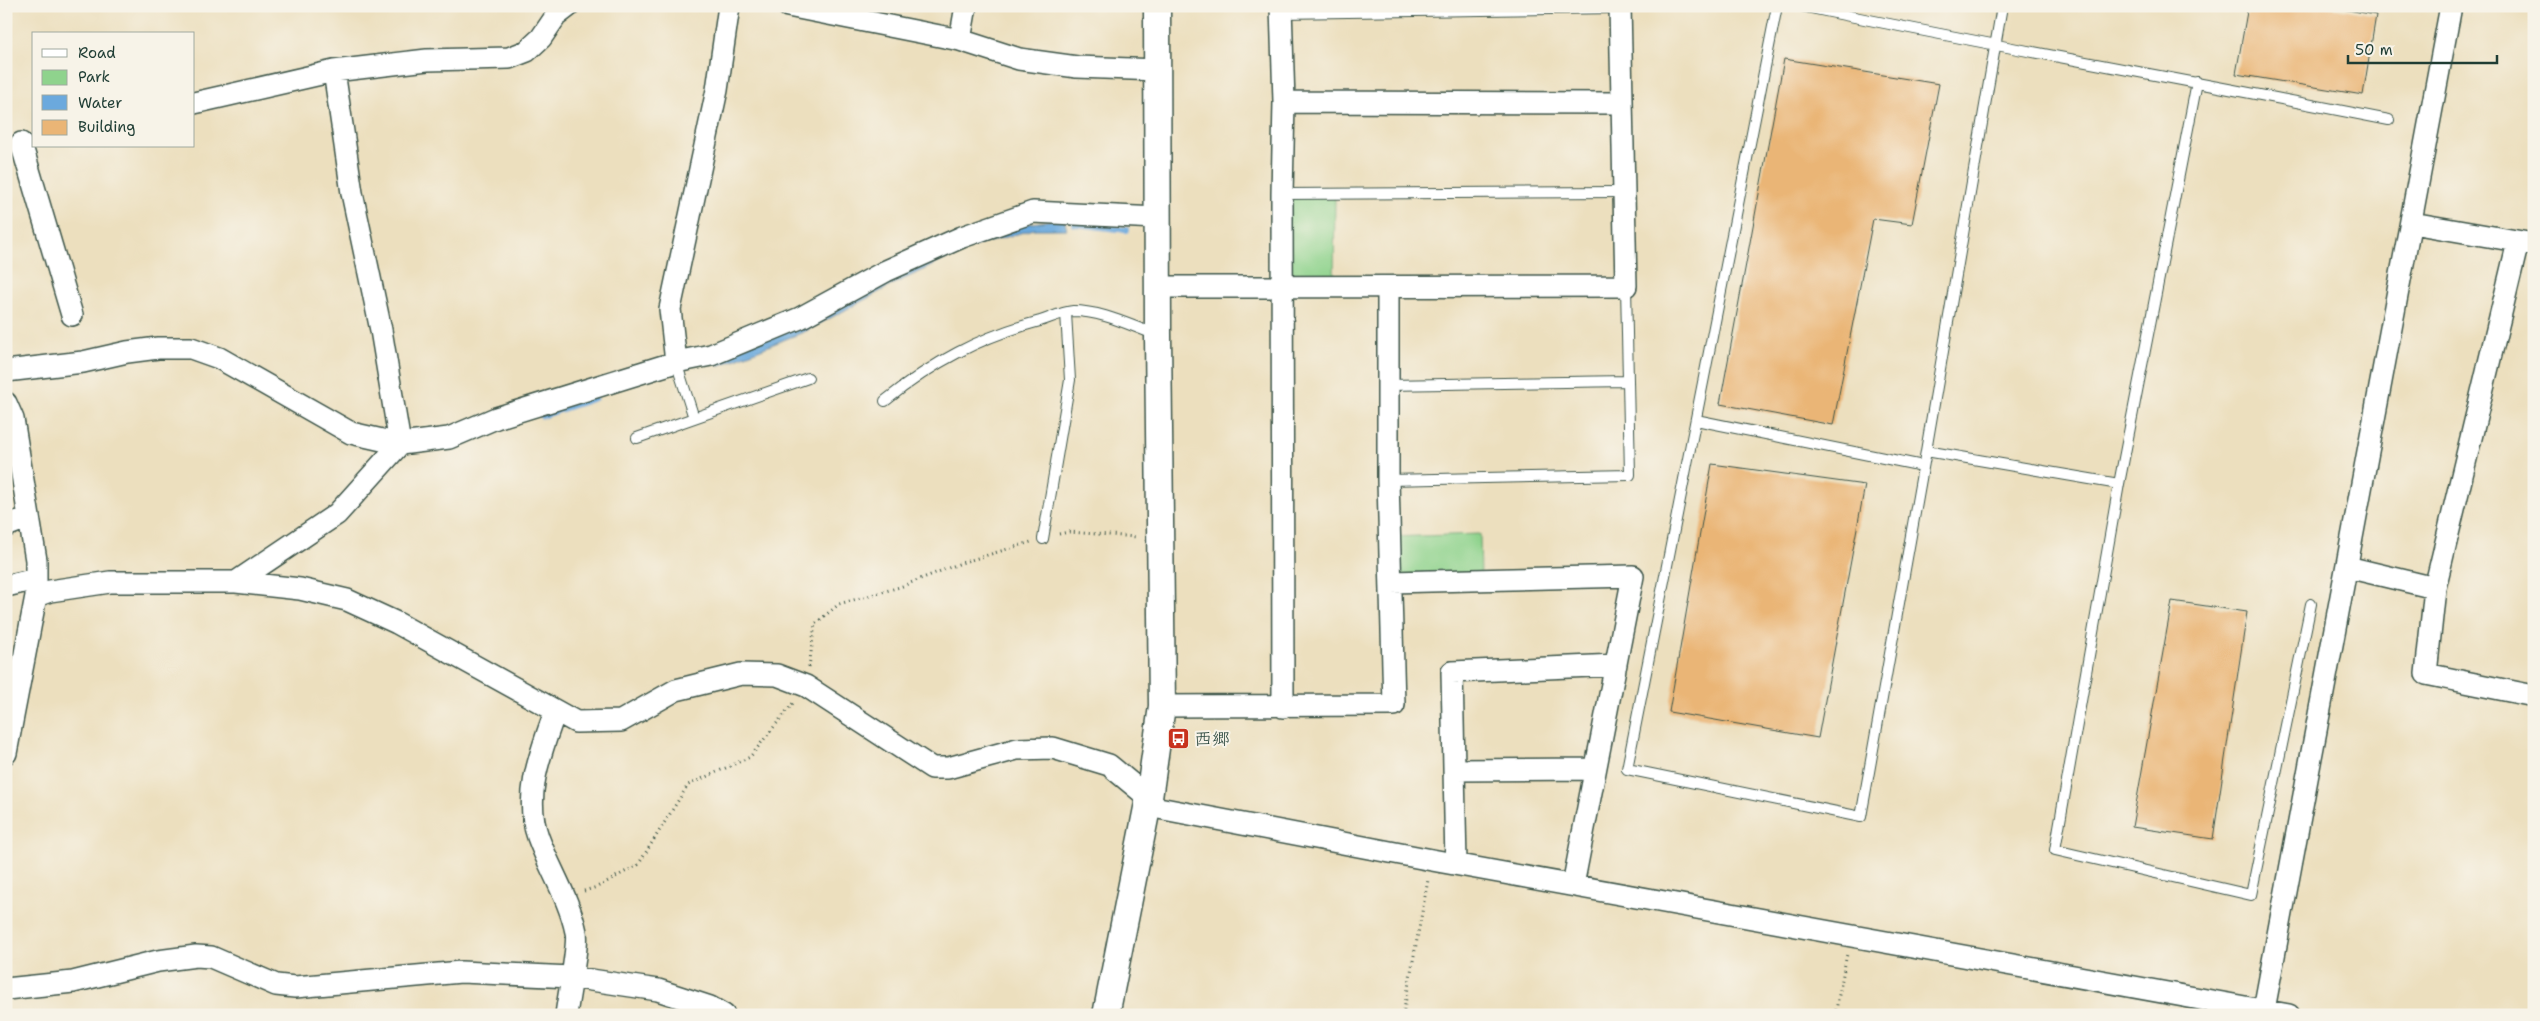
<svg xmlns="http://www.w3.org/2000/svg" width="2540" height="1021" font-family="'Shantell Sans','Klee One',sans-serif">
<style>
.green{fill:#8fd38d;stroke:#578860}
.water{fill:#6ba9dd;stroke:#457388}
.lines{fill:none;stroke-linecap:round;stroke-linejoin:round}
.stream{stroke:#6ba9dd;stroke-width:6}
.building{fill:#eab576}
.service-casing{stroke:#3e5549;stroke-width:12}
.minor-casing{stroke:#3e5549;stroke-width:24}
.tertiary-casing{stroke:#3e5549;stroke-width:29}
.path{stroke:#3e5549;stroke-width:3;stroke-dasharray:1 4;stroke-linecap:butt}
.service{stroke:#fff;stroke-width:10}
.minor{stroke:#fff;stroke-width:21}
.tertiary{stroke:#fff;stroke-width:26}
.labels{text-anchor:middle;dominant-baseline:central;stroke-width:4;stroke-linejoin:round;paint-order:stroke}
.poi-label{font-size:18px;fill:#1f3d34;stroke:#f7f3e8;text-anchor:start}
</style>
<rect width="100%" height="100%" fill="#f7f3e8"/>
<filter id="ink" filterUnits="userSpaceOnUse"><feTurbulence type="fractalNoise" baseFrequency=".02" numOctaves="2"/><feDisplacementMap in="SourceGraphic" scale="10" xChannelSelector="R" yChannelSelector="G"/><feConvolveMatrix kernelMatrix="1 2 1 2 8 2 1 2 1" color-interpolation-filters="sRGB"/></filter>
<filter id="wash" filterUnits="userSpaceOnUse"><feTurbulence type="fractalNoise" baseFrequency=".0096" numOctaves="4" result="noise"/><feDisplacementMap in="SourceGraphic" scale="20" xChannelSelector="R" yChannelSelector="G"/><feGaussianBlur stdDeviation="1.12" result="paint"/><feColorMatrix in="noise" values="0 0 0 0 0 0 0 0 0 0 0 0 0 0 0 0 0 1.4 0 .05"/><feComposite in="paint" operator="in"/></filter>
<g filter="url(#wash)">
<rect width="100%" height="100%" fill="#ecdfbe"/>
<path class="green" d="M1282,194H1335L1334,287H1282Z
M1480,534L1481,580L1391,582L1389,537Z"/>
<path class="water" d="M1064,218L1067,229H1034L969,248L896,283L806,331L718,366L720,356L1002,228Z"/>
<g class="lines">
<path class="stream" d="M1075,224L1127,230
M542,416L595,398"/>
</g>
<g id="blocks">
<path class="building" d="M2248,6H2325L2376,15L2363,95L2236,74Z
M1784,59L1939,84L1912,224L1873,219L1833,425L1720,404Z
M1712,464L1865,485L1818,738L1669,712Z
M2172,601L2247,612L2213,839L2132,827Z"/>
</g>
</g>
<g filter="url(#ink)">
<use href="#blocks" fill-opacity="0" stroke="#3e5549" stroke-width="1"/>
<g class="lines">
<defs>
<path id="service" d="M1777,6L1627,769L1861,817L1926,451
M1801,6C1996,47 2193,81 2389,120
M2002,6L1926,451L2119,484L2197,82
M1281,13L1620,8
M1282,194L1624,192
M676,362L694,418
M1388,385L1628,381
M885,401C933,362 980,337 1040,321C1050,318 1062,312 1073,311C1102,311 1131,326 1157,335
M1696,420L1923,466
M637,438L808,378
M1388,480L1630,475L1626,286
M2119,484L2055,850L2251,895L2311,604
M1043,539L1070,380L1066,313"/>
<path id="minor" d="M788,6L960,40L1019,59L1077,67L1158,70
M1281,6L1284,102L1282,194L1283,707
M960,40L966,6
M334,71L352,193L381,330L400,444
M1284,102L1622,103
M194,103L334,71L427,60L509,58L527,51L541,38L556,16L569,6
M21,143L72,315
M2412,223L2534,244
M2518,242L2435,588L2426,674L2534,696
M1158,287L1626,286L1620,6
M676,362L670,309L717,90L729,6
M6,371L83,362L127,352L158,348H191L219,358L351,433L400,444L449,438L496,418L676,362L711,355L800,318L886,271L962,237L1033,212L1157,218
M6,403L13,419L36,560V596L6,753
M6,526L29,517
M2347,567L2435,588
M236,582L337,514L400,444
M1391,582L1633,576L1573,885
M6,586L36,579
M36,596L50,591L110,582H236L300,589L347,600L397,623L576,722L621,721L676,690L741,674L777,675L806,686L932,768H948L1017,749L1053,748L1109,765L1149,798
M1162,706L1394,705L1388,480V287
M555,712C541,752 523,795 538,837C550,870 569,898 576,932C579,944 568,998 566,1015
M1454,770L1595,769
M1148,806L1432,860L2289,1015
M1456,864L1452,672L1616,665
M6,989L73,982L158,961L196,956L211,957L276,985L295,987L461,972L571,977L658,990L710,1007L724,1015
M2263,1015L2451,6"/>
<path id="tertiary" d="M1106,1015L1149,798L1162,706L1158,335L1157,6"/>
</defs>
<use href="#service" class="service-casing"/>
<use href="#minor" class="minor-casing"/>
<use href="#tertiary" class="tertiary-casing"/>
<path class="path" d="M1059,534L1069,532L1137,537
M809,667L815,624L839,604L900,587L961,563L1031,542
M584,891L597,887L638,865L688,785L750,757L793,703
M1403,1015L1428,880
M1835,1015L1847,954"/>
<use href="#service" class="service"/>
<use href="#minor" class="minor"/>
<use href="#tertiary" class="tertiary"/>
</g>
</g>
<defs>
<symbol id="bus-square" viewBox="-11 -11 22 22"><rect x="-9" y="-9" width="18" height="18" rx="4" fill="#c8321e" stroke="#f7f3e8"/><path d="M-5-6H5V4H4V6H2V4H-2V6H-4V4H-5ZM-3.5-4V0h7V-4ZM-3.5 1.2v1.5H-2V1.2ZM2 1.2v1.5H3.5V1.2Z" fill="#fff"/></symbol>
</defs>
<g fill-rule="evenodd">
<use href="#bus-square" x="1166" y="726" width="25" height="25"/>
</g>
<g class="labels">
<g class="poi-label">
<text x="1194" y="739">西郷</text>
</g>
</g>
<rect width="2540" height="1021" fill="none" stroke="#f7f3e8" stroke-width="25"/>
<rect x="32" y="32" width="162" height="115" fill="#f7f3e8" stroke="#a1aaa0"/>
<rect x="42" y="49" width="25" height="8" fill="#ffffff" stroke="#a1aaa0"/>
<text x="78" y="58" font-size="15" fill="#1f3d34">Road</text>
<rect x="42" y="70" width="25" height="15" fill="#8fd38d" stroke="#a1aaa0"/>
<text x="78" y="82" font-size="15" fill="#1f3d34">Park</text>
<rect x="42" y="95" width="25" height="15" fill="#6ba9dd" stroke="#a1aaa0"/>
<text x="78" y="108" font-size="15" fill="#1f3d34">Water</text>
<rect x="42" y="120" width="25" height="15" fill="#eab576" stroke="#a1aaa0"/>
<text x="78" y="132" font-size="15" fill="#1f3d34">Building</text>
<path d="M2348 55v8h149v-8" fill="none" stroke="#1f3d34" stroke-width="2.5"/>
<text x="2355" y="55" font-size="15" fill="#1f3d34" stroke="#f7f3e8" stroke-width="4" paint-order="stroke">50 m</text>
</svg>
